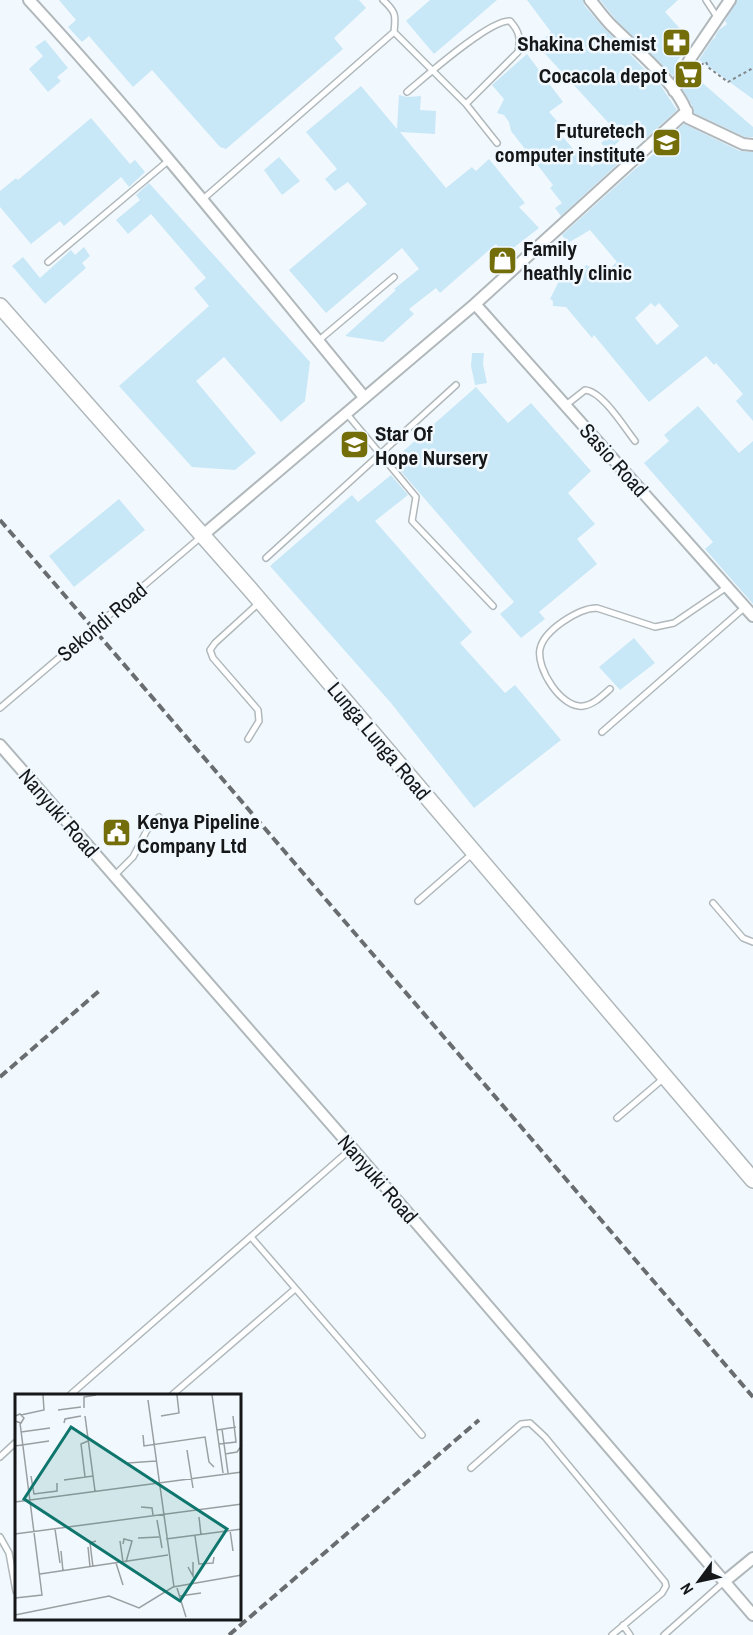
<svg xmlns="http://www.w3.org/2000/svg" width="753" height="1635" font-family="'Archivo Narrow',sans-serif">
<style>
.building{fill:#c8e7f7;fill-rule:evenodd}
.lines{fill:none;stroke-linecap:round;stroke-linejoin:round}
.service-casing{stroke:#b0b8bb;stroke-width:8}
.minor-casing{stroke:#b0b8bb;stroke-width:14}
.secondary-casing{stroke:#b0b8bb;stroke-width:18}
.path{stroke:#82878a;stroke-width:2;stroke-dasharray:3 3;stroke-linecap:butt}
.service{stroke:#fff;stroke-width:5}
.minor{stroke:#fff;stroke-width:10}
.secondary{stroke:#fff;stroke-width:15}
.rail{stroke:#696d70;stroke-width:4;stroke-dasharray:9 4.5;stroke-linecap:butt}
.labels{text-anchor:middle;dominant-baseline:central;stroke-width:5;stroke-linejoin:round;paint-order:stroke}
.poi-label{font-size:21px;font-weight:bold;fill:#151719;stroke:#f2f9fe;text-anchor:end}
.street-label{font-size:21px;fill:#151719;stroke:#f2f9fe}
.inset-road{fill:none;stroke:#9a9fa2;stroke-width:1.5}
.view{fill:#0f766e;fill-opacity:0.15;stroke:#0f766e;stroke-width:3}
.inset-edge{fill:none;stroke:#151719;stroke-width:3}
</style>
<rect width="100%" height="100%" fill="#f2f9fe"/>
<path class="building" d="M59,0H359L366,8L334,38L343,49L226,149L220,147L152,70L133,87L89,36L82,42L68,27L76,20Z
M430,0H497L434,54L406,21Z
M527,0H583L584,5L603,27L661,86L677,110L643,141L632,130L608,151L601,143L615,130L537,45L551,32Z
M600,0H678L665,12L683,32L678,36L687,49L677,61L680,63L673,76L616,20Z
M737,0H753V99L699,60L712,40L716,37L715,36L719,30L727,24L725,21Z
M45,40L68,68L57,77L61,81L48,92L29,69L43,56L35,47Z
M527,54L563,102L549,112L566,131L561,135L582,159L584,158L592,167L616,147L624,158L561,216L555,208L562,203L550,188L553,185L511,131L509,122L504,115L497,113L504,99L492,85Z
M691,73L753,127V137H745L694,113V109L683,90Z
M361,86L397,129L399,95L407,97L421,96L420,110L436,111L435,134L400,132L446,188L472,167L476,171L489,159L525,203L519,207L539,228L504,255L496,244L440,293L436,288L409,309L414,314L383,342L345,336L396,290L394,289L419,269L402,248L326,313L289,270L367,204L348,182L335,191L325,179L337,169L306,132Z
M91,118L130,164L135,160L145,172L129,187L121,177L64,226L60,221L31,244L0,207V191L16,178L18,180Z
M684,124L740,151L753,152V421L736,401L743,394L716,363L714,365L706,356L649,402L594,335L592,338L566,307L553,306V301L550,299L559,281L567,275L587,265L602,275L617,262L590,230L568,243L562,235L634,170L655,153L653,152ZM651,303L655,307L659,303L679,326L657,345L635,318Z
M279,157L300,181L282,195L264,170Z
M149,183L310,362L305,401L281,422L224,357L196,381L256,453L235,470L192,467L119,386L209,306L194,288L206,278L151,214L128,234L116,220L140,200L136,195Z
M84,247L90,256L82,263L86,268L45,304L12,266L23,257L40,278L71,250L75,255Z
M472,353H484L483,364L487,383L475,385L471,366Z
M476,387L508,423L531,403L591,471L568,493L595,524L577,539L597,564L539,612L545,619L521,638L500,614L514,602L392,461Z
M698,406L739,453L753,441V604L705,549L713,542L644,463L669,441L664,435Z
M391,475L408,495L375,521L472,632L460,643L505,693L515,685L561,740L474,808L391,703L270,566L352,495L358,502Z
M119,499L145,530L74,587L49,556Z
M634,638L655,663L620,690L599,667Z"/>
<g class="lines">
<defs>
<path id="service" d="M706,0L717,17
M394,32L466,104L497,143
M407,92C425,77 490,19 510,21C519,31 521,38 518,52L466,104
M202,200L394,32C396,15 396,12 383,0
M48,262L168,161
M318,341L394,277
M566,405L585,390C602,391 624,427 635,441
M347,414L416,497L412,521L493,606
M266,558L456,385
M610,689C602,696 593,705 583,706C562,709 536,669 540,649C544,630 579,608 597,608L655,627L674,623L727,587
M0,708L202,536
M602,732L745,607
M248,739L259,721L258,710L213,658L210,650L215,643L260,602
M114,876L133,857L147,830L159,817
M418,901L473,853
M713,903L743,938L753,942
M617,1118L664,1078
M251,1237L422,1435
M70,1395L352,1148
M172,1395L295,1289
M0,1457L16,1442
M471,1468L521,1424L530,1423L545,1437L665,1582L666,1586L662,1593L612,1635
M0,1537L9,1553L16,1591
M623,1625L630,1635
M664,1635L725,1581"/>
<path id="minor" d="M29,0C146,127 254,263 364,397
M590,0C597,8 604,18 611,25C633,47 683,88 688,118L743,144L753,145
M674,91L690,59L730,0
M475,304L753,616
M203,535L475,304L687,111
M0,745L352,1148L753,1615
M725,1581L753,1558"/>
<path id="secondary" d="M0,306L249,588L753,1180"/>
</defs>
<use href="#service" class="service-casing"/>
<use href="#minor" class="minor-casing"/>
<use href="#secondary" class="secondary-casing"/>
<path class="path" d="M701,65L706,62L709,68L728,82L753,68"/>
<use href="#service" class="service"/>
<use href="#minor" class="minor"/>
<use href="#secondary" class="secondary"/>
<path class="rail" d="M0,520L753,1397
M0,1077L99,991
M229,1635L479,1420"/>
</g>
<defs>
<symbol id="pharmacy-square" viewBox="-11 -11 22 22"><rect x="-9" y="-9" width="18" height="18" rx="4" fill="#736d0a" stroke="#f2f9fe"/><path d="M-2-6h4v4h4v4h-4v4h-4v-4h-4v-4h4Z" fill="#fff"/></symbol>
<symbol id="supermarket-square" viewBox="-11 -11 22 22"><rect x="-9" y="-9" width="18" height="18" rx="4" fill="#736d0a" stroke="#f2f9fe"/><path d="M-6-5.5h2.5l.6 2H6L4.5 2H-2.5L-4.4-4H-6ZM-1.5 3.2a1.3 1.3 0 1 0 .1 0ZM3 3.2a1.3 1.3 0 1 0 .1 0Z" fill="#fff"/></symbol>
<symbol id="university-square" viewBox="-11 -11 22 22"><rect x="-9" y="-9" width="18" height="18" rx="4" fill="#736d0a" stroke="#f2f9fe"/><path d="M0-5L7-2L0 1L-7-2ZM-4 1L0 2.5L4 1V4Q0 6-4 4Z" fill="#fff"/></symbol>
<symbol id="shop-square" viewBox="-11 -11 22 22"><rect x="-9" y="-9" width="18" height="18" rx="4" fill="#736d0a" stroke="#f2f9fe"/><path d="M-5-2.5h2.3a2.7 3.5 0 0 1 5.4 0H5L5.5 6h-11ZM-1.5-2.5h3a1.5 2.3 0 0 0-3 0Z" fill="#fff"/></symbol>
<symbol id="school-square" viewBox="-11 -11 22 22"><rect x="-9" y="-9" width="18" height="18" rx="4" fill="#736d0a" stroke="#f2f9fe"/><path d="M0-5L7-2L0 1L-7-2ZM-4 1L0 2.5L4 1V4Q0 6-4 4Z" fill="#fff"/></symbol>
<symbol id="civic-square" viewBox="-11 -11 22 22"><rect x="-9" y="-9" width="18" height="18" rx="4" fill="#736d0a" stroke="#f2f9fe"/><path d="M-.6-6.5H3V-4.5H.6V-3L4-1V1h2V6H-6V1h2V-1L-.6-3ZM-1.2 2.5V6h2.4V2.5Z" fill="#fff"/></symbol>
</defs>
<g fill-rule="evenodd">
<use href="#pharmacy-square" x="660" y="26" width="33" height="33"/>
<use href="#supermarket-square" x="672" y="58" width="33" height="33"/>
<use href="#university-square" x="650" y="126" width="33" height="33"/>
<use href="#shop-square" x="486" y="244" width="33" height="33"/>
<use href="#school-square" x="338" y="428" width="33" height="33"/>
<use href="#civic-square" x="100" y="816" width="33" height="33"/>
</g>
<g class="labels">
<g class="poi-label">
<text x="656" y="43">Shakina Chemist</text>
<text x="667" y="75">Cocacola depot</text>
<text x="645" y="130">Futuretech<tspan x="645" dy="24">computer institute</tspan></text>
<text x="523" y="248" text-anchor="start">Family<tspan x="523" dy="24">heathly clinic</tspan></text>
<text x="375" y="433" text-anchor="start">Star Of<tspan x="375" dy="24">Hope Nursery</tspan></text>
<text x="137" y="821" text-anchor="start">Kenya Pipeline<tspan x="137" dy="24">Company Ltd</tspan></text>
</g>
<g class="street-label">
<text transform="translate(614 460) rotate(48)">Sasio Road</text>
<text transform="translate(102 622) rotate(-40)">Sekondi Road</text>
<text transform="translate(379 741) rotate(50)">Lunga Lunga Road</text>
<text transform="translate(59 813) rotate(49)">Nanyuki Road</text>
<text transform="translate(378 1179) rotate(49)">Nanyuki Road</text>
</g>
</g>
<g transform="translate(15 1394)">
<rect width="226" height="226" fill="#f2f9fe"/>
<path class="inset-road" d="M197,1L208,79M133,6L159,193M69,14V3L81,1M43,16L66,13M6,21L29,16L28,1M0,22L5,20L9,24L6,29L0,27M70,22L80,97M146,22L164,19L162,1M49,29L50,25L66,22M207,35L213,79M202,36L221,33M6,38L35,34M128,41L129,52L190,43L194,68L199,73M204,50L221,48L218,22M0,52L34,47M172,56L178,94M210,60L222,58L227,51M113,69L141,67M16,82L19,100L42,97V89M70,83L66,50L73,47M49,86L78,82M0,108L227,78M126,113L137,114L138,121M184,123L186,141M142,126L147,154M40,135L45,169M215,136L218,157M0,140L227,110M180,142L184,170L198,169L199,163M123,144L144,143M151,145L227,135M105,147L108,168M108,150L109,145L117,147L111,168M73,153L75,173M46,157L48,177M101,169L108,191M78,173L75,149L81,147M173,173L178,182V168M25,180L153,161M162,194L171,223M165,202L186,199M0,204L27,201L5,29M0,221L94,202L124,214L158,193L227,181"/>
<path class="view" d="M56,33L212,135L165,207L9,105Z"/>
<rect width="226" height="226" class="inset-edge"/>
</g>
<g transform="translate(699 1581) rotate(237)" stroke="#f2f9fe" stroke-width="4.5" paint-order="stroke">
<path d="M0-4.5L10 22L0 15L-10 22Z" fill="#151719"/>
<text y="-9" font-size="16" font-weight="bold" text-anchor="middle" fill="#151719">N</text>
</g>
</svg>
